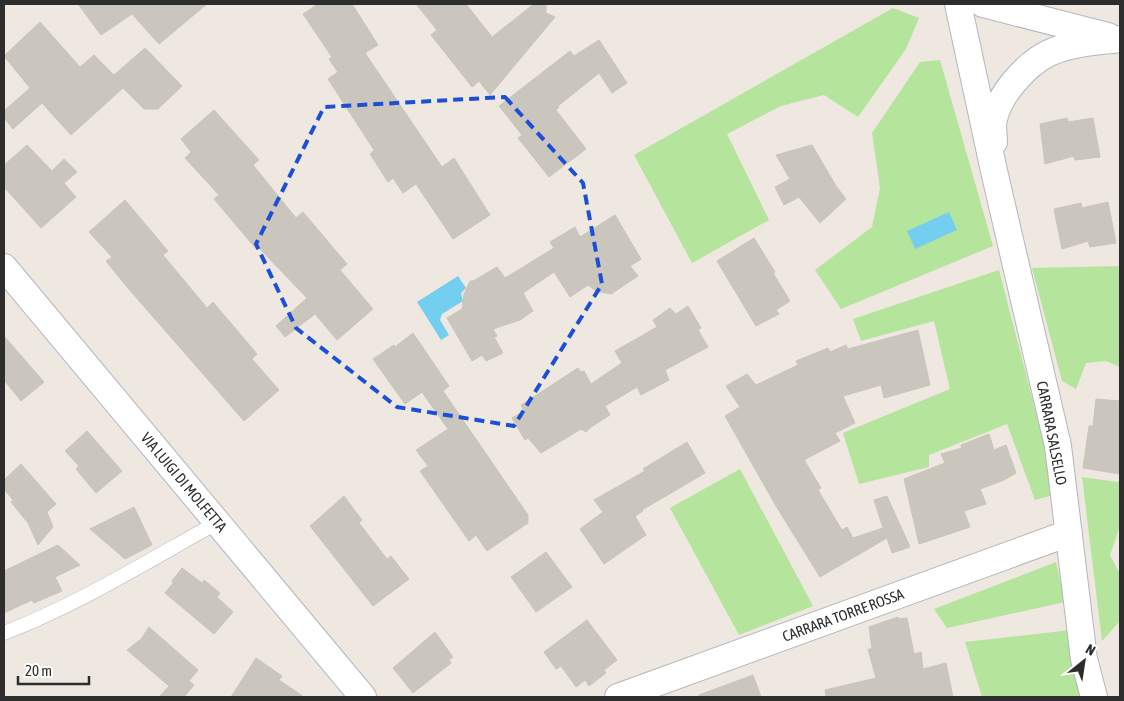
<svg xmlns="http://www.w3.org/2000/svg" width="1124" height="701" font-family="'Asap Condensed',sans-serif">
<style>
.green{fill:#b5e49d}
.water{fill:#74ceef}
.building{fill:#cac6be;stroke:#cac4b9}
.lines{fill:none;stroke-linecap:round;stroke-linejoin:round}
.lane-casing{stroke:#b3b6c0;stroke-width:15}
.street-casing{stroke:#b3b6c0;stroke-width:28}
.lane{stroke:#fff;stroke-width:14}
.street{stroke:#fff;stroke-width:26}
.marked{fill:none;stroke:#1d4ed8;stroke-width:4;stroke-dasharray:10 6;stroke-linejoin:round}
.labels{text-anchor:middle;dominant-baseline:central;stroke-width:4.5;stroke-linejoin:round;paint-order:stroke}
.street-label{font-size:15px;fill:#2d2d2d;stroke:#fff}
</style>
<rect width="100%" height="100%" fill="#eee8e0"/>
<path class="green" d="M893,8L919,18L906,49L858,117L824,95L781,106L727,134L769,220L692,263L634,155Z
M940,60L993,246L841,309L815,270L872,227L880,188L872,133L920,62Z
M1120,266V367L1106,361L1086,363L1076,389L1062,381L1032,268Z
M999,270L1057,494L1035,500L1007,424L929,455V467L859,484L843,433L950,389L934,321L861,341L853,319Z
M740,469L813,606L739,635L670,508Z
M1082,477L1117,482L1120,481V526L1110,555L1120,574V621L1102,641Z
M1056,562L1065,602L947,628L934,609Z
M1071,630L1087,697H982L965,642Z"/>
<path class="water" d="M949,212L957,230L915,249L907,231Z
M458,276L466,288L461,293L463,301L442,314L440,320L449,335L441,340L417,302Z"/>
<path class="building" d="M78,4H207L159,44L132,14L101,35Z
M318,4H352L378,45L365,53L442,167L454,158L490,215L453,239L416,184L403,193L393,178L388,182L370,154L374,150L328,79L338,72L329,59L332,57L303,14Z
M416,4H466L492,37L534,4H546V13L555,17L490,95L479,81L472,87L431,35L437,30Z
M40,22L80,67L94,55L114,75L145,48L182,86L158,109H144L123,88L71,135L42,103L13,129L4,118V111L30,88L4,56Z
M599,40L627,83L612,93L599,73L558,106L559,107L556,110L586,149L549,177L518,138L522,135L499,106L570,51L574,56Z
M214,110L259,160L253,165L296,218L303,212L347,264L340,270L373,309L337,340L315,314L285,337L276,326L307,298L259,248L257,250L214,199L219,195L185,158L191,152L181,139Z
M1067,118L1068,122L1093,118L1100,157L1075,160L1074,156L1045,164L1040,124Z
M27,145L52,171L64,159L77,172L64,183L76,197L41,228L4,187V165Z
M812,145L836,186L846,199L820,223L799,197L784,205L775,187L790,179L776,155Z
M125,200L168,251L163,255L207,308L213,302L257,354L252,359L279,390L244,421L127,287L106,261L112,257L89,232Z
M1108,202L1116,243L1090,247L1088,241L1062,249L1054,209L1081,203L1082,208Z
M615,215L641,259L630,266L638,276L611,294L596,291L588,285L570,297L554,272L523,293L533,311L520,320L493,329L497,336L494,337L503,353L486,361L482,355L472,361L447,318L462,309L464,294L470,281H473L497,267L505,278L554,248L550,242L575,227L580,237Z
M754,238L775,272L773,273L790,301L776,310L779,314L756,326L717,261Z
M688,306L701,328L698,330L708,347L665,370L669,380L641,395L637,387L605,406L610,415L591,427L586,432L581,429L541,453L528,438L525,440L512,418L524,411L521,405L578,368L581,372L584,371L591,384L622,363L615,351L657,327L653,320L670,308L676,314Z
M918,330L930,385L884,398L881,385L843,396L855,423L835,433L840,441L804,460L821,488L818,490L842,530L847,527L853,538L883,528L874,500L887,496L910,547L892,553L887,538L820,577L776,506L725,416L740,407L726,386L747,374L756,385L798,365L796,361L828,348L830,352L846,345L848,349Z
M413,333L449,386L443,391L528,515V523L487,551L476,535L469,541L420,471L428,466L416,450L448,429L422,392L405,404L373,359L394,345L395,347Z
M4,336L44,382L21,401L4,380Z
M1096,399L1120,401V474L1083,468L1089,426H1093Z
M87,431L122,471L96,493L76,469L79,466L65,451Z
M989,434L994,450L1006,445L1016,473L1004,480L980,489L986,504L964,511L970,527L919,544L904,479L945,463L941,454L962,448L961,445Z
M687,442L705,473L642,510L643,511L635,516L646,535L604,564L580,529L603,512L594,500L645,471L643,469Z
M21,464L56,504L47,512L53,527L38,545L28,523L11,502L13,500L4,489V480Z
M344,496L362,520L359,523L387,559L391,556L409,579L373,606L310,526Z
M134,507L152,545L125,559L90,529Z
M58,545L80,565L55,577L62,591L34,603L32,600L4,613V571Z
M546,552L572,587L536,612L511,577Z
M182,568L202,583L204,580L220,593L217,597L233,612L214,634L165,593L173,583L172,581Z
M898,617V619L907,618L914,654L921,652L923,669L946,663L953,697H826L825,690L876,678L868,649H872L869,627Z
M587,620L617,660L604,670L606,673L589,686L585,680L576,687L561,666L556,669L544,652Z
M149,627L198,670L189,681L194,685L184,697H159L169,686L127,650L141,639Z
M435,632L453,657L449,660L451,663L413,693L393,668Z
M256,658L282,676L279,680L304,697H231Z
M753,675L761,697H699V695Z"/>
<g class="lines">
<defs>
<path id="lane" d="M4,633C79,604 148,561 218,522"/>
<path id="street" d="M958,4L994,171L1058,446L1084,659L1094,697
M983,4L1108,36
M994,142C994,135 992,126 994,119C999,95 1026,64 1049,53C1070,43 1097,42 1120,39
M4,267L363,697
M618,697L1069,533"/>
</defs>
<use href="#lane" class="lane-casing"/>
<use href="#street" class="street-casing"/>
<use href="#lane" class="lane"/>
<use href="#street" class="street"/>
</g>
<path class="marked" d="M505,97L583,183L602,284L514,426L397,407L296,328L256,244L324,107Z"/>
<g class="labels">
<g class="street-label">
<text transform="translate(1052 433) rotate(79)">CARRARA SALSELLO</text>
<text transform="translate(184 482) rotate(50)">VIA LUIGI DI MOLFETTA</text>
<text transform="translate(843 615) rotate(-20)">CARRARA TORRE ROSSA</text>
</g>
</g>
<rect width="1124" height="701" fill="none" stroke="#2d2d2d" stroke-width="10"/>
<g transform="translate(1084 661) rotate(30)" stroke="#ffffff" stroke-width="4" paint-order="stroke">
<path d="M0-4L9 19L0 12L-9 19Z" fill="#2d2d2d"/>
<text y="-8" font-size="14" font-weight="bold" text-anchor="middle" fill="#2d2d2d">N</text>
</g>
<path d="M18 676v8h71v-8" fill="none" stroke="#2d2d2d" stroke-width="2.5"/>
<text x="25" y="676" font-size="15" fill="#2d2d2d" stroke="#ffffff" stroke-width="4" paint-order="stroke">20 m</text>
</svg>
